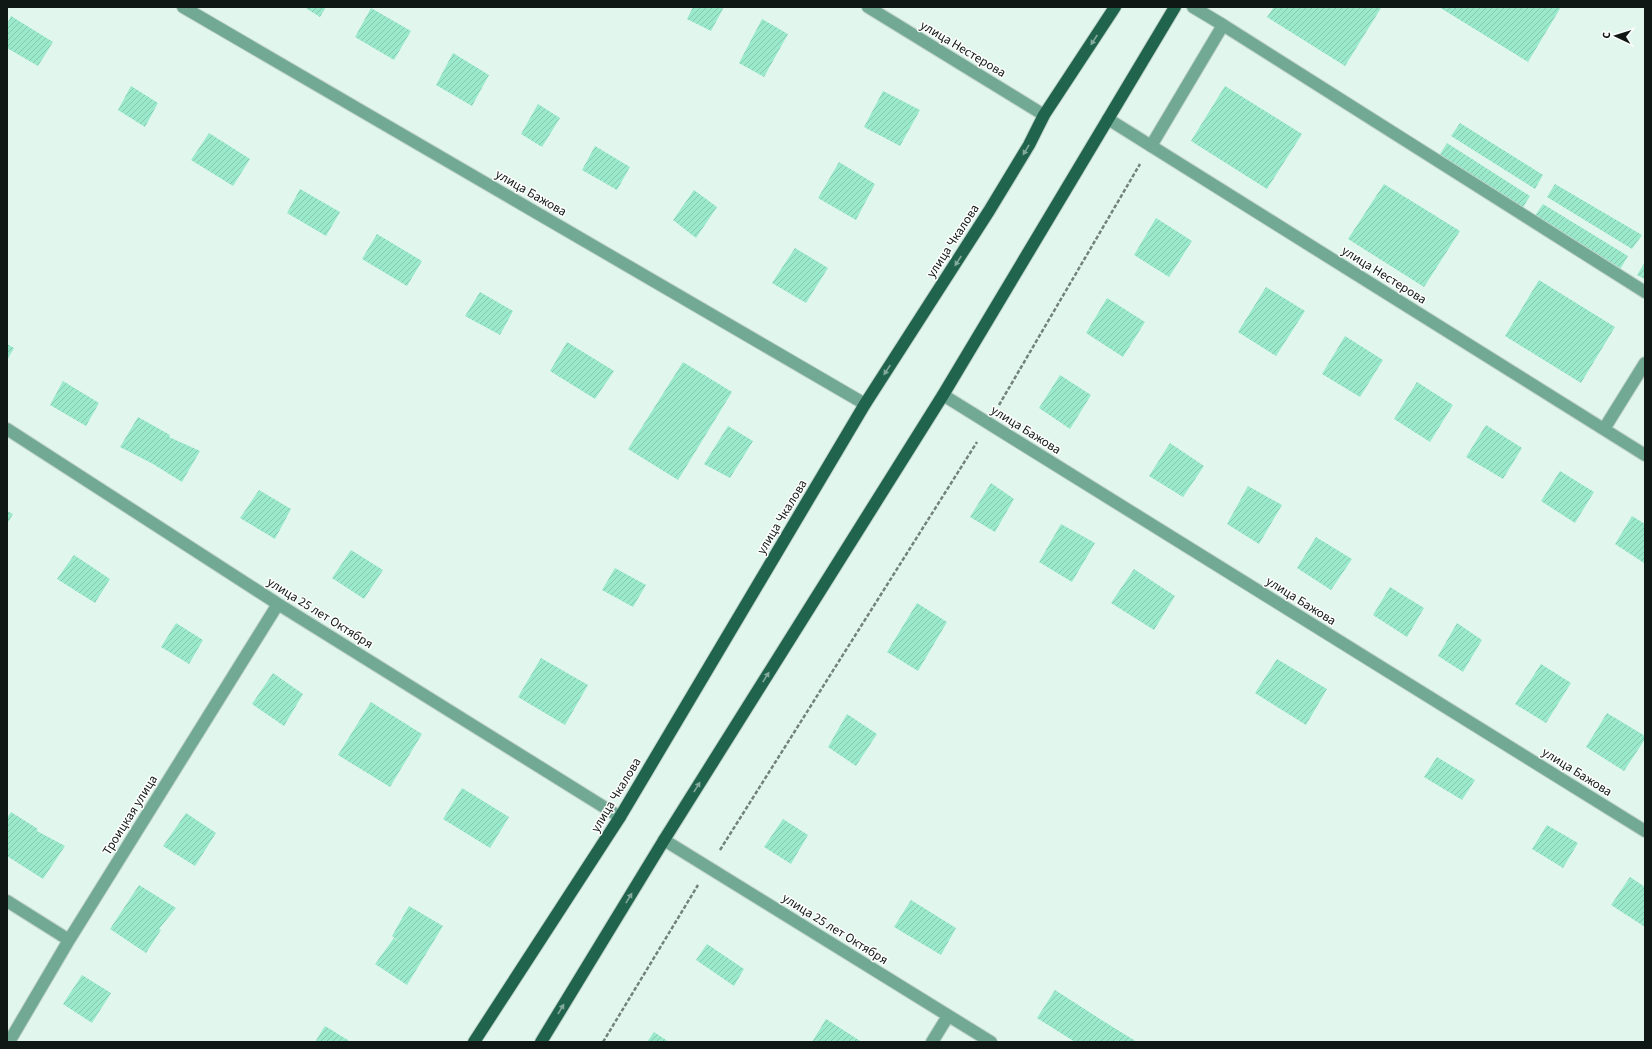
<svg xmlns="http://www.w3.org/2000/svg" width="1652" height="1049" font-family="'Source Sans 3',sans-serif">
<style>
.building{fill:url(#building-hatch)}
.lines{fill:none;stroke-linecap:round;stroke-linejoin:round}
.minor-casing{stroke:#c0d3cb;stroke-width:14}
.major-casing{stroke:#c0d3cb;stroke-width:14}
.path{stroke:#73827c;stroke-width:2.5;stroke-dasharray:4 2;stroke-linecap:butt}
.minor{stroke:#72a994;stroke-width:12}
.major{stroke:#21644e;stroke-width:12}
.oneway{fill:#84a99d}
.labels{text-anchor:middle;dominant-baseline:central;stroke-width:3;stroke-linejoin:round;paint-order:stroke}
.street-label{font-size:13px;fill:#101815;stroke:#fefefe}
</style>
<defs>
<pattern id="building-hatch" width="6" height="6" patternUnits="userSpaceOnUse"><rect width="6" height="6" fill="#9ae9ca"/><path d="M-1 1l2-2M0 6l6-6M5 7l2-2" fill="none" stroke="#84c7ad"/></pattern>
</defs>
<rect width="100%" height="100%" fill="#e1f7ee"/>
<path class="building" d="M304,7H326L320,17Z
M693,7H724L711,31L687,19Z
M1274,7H1380L1381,8L1345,66L1267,17Z
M1439,7H1561L1528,62Z
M371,8L411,31L394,60L355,37Z
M11,16L53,42L38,66L7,48V24Z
M762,19L788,34L764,77L739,63Z
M453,53L489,75L472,106L436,85Z
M131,86L158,103L145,127L118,110Z
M1225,86L1302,134L1267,189L1191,141Z
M883,91L920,110L900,146L864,127Z
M538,104L560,118L542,147L521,134Z
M1460,123L1543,175L1535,189L1451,136Z
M209,133L250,159L233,186L191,160Z
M1447,143L1530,196L1522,209L1439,156Z
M595,146L630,167L617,190L582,170Z
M839,162L875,184L856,220L818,198Z
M1384,184L1460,231L1424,287L1348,239Z
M1555,184L1642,235L1632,249L1547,197Z
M300,189L340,212L326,236L287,213Z
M694,190L717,207L696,238L673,220Z
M1543,204L1628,256L1619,271L1534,217Z
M1156,218L1192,241L1169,277L1134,255Z
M377,234L422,261L407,286L362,259Z
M795,248L828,268L806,303L772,283Z
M1645,262V279L1637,275Z
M1539,280L1615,327L1581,383L1505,336Z
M1266,287L1305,311L1276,356L1238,332Z
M480,292L513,311L500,335L465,316Z
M1107,298L1145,322L1123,357L1086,333Z
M1345,336L1383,360L1360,397L1322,374Z
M567,342L614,371L595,399L550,371Z
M7,344L14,348L7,360Z
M683,362L732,392L678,480L628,449Z
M1060,375L1091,395L1070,429L1039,408Z
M63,381L99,403L86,426L50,405Z
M1417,382L1453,405L1430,442L1394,419Z
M138,417L170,435L169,437L200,451L182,482L153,464L120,447Z
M1486,425L1522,448L1503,479L1466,457Z
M728,426L753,441L730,478L704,464Z
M1170,443L1204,466L1183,497L1149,476Z
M1560,471L1594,492L1575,523L1541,501Z
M991,483L1014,499L995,532L970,517Z
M1248,486L1282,505L1259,544L1227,524Z
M259,490L291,509L275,539L240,518Z
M7,511L13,514L7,524Z
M1632,516L1645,524L1644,563L1615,544Z
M1061,524L1095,543L1072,582L1039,562Z
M1316,537L1352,559L1331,590L1297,568Z
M351,550L383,570L364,599L332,578Z
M74,555L110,579L95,603L57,579Z
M615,568L646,585L633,607L602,590Z
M1134,569L1175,596L1154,630L1111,603Z
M1390,587L1424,608L1407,637L1373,615Z
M917,603L947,622L918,671L887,652Z
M176,623L203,640L189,664L161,647Z
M1457,623L1482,640L1463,672L1438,656Z
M541,658L588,685L565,725L518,697Z
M1277,659L1327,689L1306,725L1255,693Z
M1541,664L1571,683L1546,723L1515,704Z
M273,673L303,694L284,726L252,704Z
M371,702L422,734L390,787L338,755Z
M1607,713L1645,736V739L1624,771L1586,747Z
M847,714L877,734L856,766L828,747Z
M1437,757L1475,780L1462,800L1424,777Z
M462,788L509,817L490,848L443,819Z
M11,812L38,829L25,849L37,831L65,846L43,879L7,856V818Z
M186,813L216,833L195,866L163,846Z
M783,819L808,835L791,864L764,847Z
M1547,825L1578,843L1563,868L1532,849Z
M1630,877L1645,887V927L1611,905Z
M139,885L176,908L159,929L161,930L146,953L110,929Z
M911,900L956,928L941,955L894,927Z
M409,906L443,926L407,985L375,964L394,938L406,946L392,936Z
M707,944L744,969L734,986L696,960Z
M82,975L111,993L92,1023L63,1004Z
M1055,990L1100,1019L1137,1042H1075L1037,1018Z
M826,1019L862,1042H812Z
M325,1026L351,1042H315Z
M654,1032L669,1042H647Z"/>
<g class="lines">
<defs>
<path id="minor" d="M183,7L865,404
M868,7L1044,115
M1193,7L1223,25
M1108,119L1645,455
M1151,146L1223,25L1645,292
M943,395L1645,831
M7,429L278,604L620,817
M1604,429L1645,363
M664,840L991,1042
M7,901L69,940
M9,1042L69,940L278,604
M932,1042L948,1016"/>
<path id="major" d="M474,1042L620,817L865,404L989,211L1029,145L1044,115L1115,7
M541,1042L664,840L943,395L1175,7"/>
</defs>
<use href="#minor" class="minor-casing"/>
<use href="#major" class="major-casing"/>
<path class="path" d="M999,405L1140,164
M720,850L977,442
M603,1042L698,885"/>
<use href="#minor" class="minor"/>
<use href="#major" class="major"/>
</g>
<defs><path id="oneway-solid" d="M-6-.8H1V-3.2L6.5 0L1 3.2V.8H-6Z"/></defs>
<g class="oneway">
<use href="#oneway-solid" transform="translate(1094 40) rotate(123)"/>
<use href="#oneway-solid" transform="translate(1026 150) rotate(121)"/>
<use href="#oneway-solid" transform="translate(958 261) rotate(123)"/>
<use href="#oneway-solid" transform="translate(887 370) rotate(123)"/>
<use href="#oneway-solid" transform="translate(766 677) rotate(-58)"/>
<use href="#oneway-solid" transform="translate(697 787) rotate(-58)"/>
<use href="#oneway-solid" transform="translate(629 898) rotate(-59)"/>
<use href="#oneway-solid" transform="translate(561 1009) rotate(-59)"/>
</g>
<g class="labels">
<g class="street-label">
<text transform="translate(963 49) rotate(31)">улица Нестерова</text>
<text transform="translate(531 193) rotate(30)">улица Бажова</text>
<text transform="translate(953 241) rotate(-57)">улица Чкалова</text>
<text transform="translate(1384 275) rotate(32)">улица Нестерова</text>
<text transform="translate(1026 430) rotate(32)">улица Бажова</text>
<text transform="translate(782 517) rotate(-59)">улица Чкалова</text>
<text transform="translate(1301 601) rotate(32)">улица Бажова</text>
<text transform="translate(320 613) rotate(32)">улица 25 лет Октября</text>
<text transform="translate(1577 772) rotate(32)">улица Бажова</text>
<text transform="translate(616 795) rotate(-59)">улица Чкалова</text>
<text transform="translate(130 815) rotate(-58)">Троицкая улица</text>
<text transform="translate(835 929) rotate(32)">улица 25 лет Октября</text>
</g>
</g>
<rect width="1652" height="1049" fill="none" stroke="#101815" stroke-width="16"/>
<g transform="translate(1616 36) rotate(274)" stroke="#fefefe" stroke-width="3" paint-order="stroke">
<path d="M0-3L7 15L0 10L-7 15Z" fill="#101815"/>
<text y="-6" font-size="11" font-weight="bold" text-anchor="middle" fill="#101815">С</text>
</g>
</svg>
